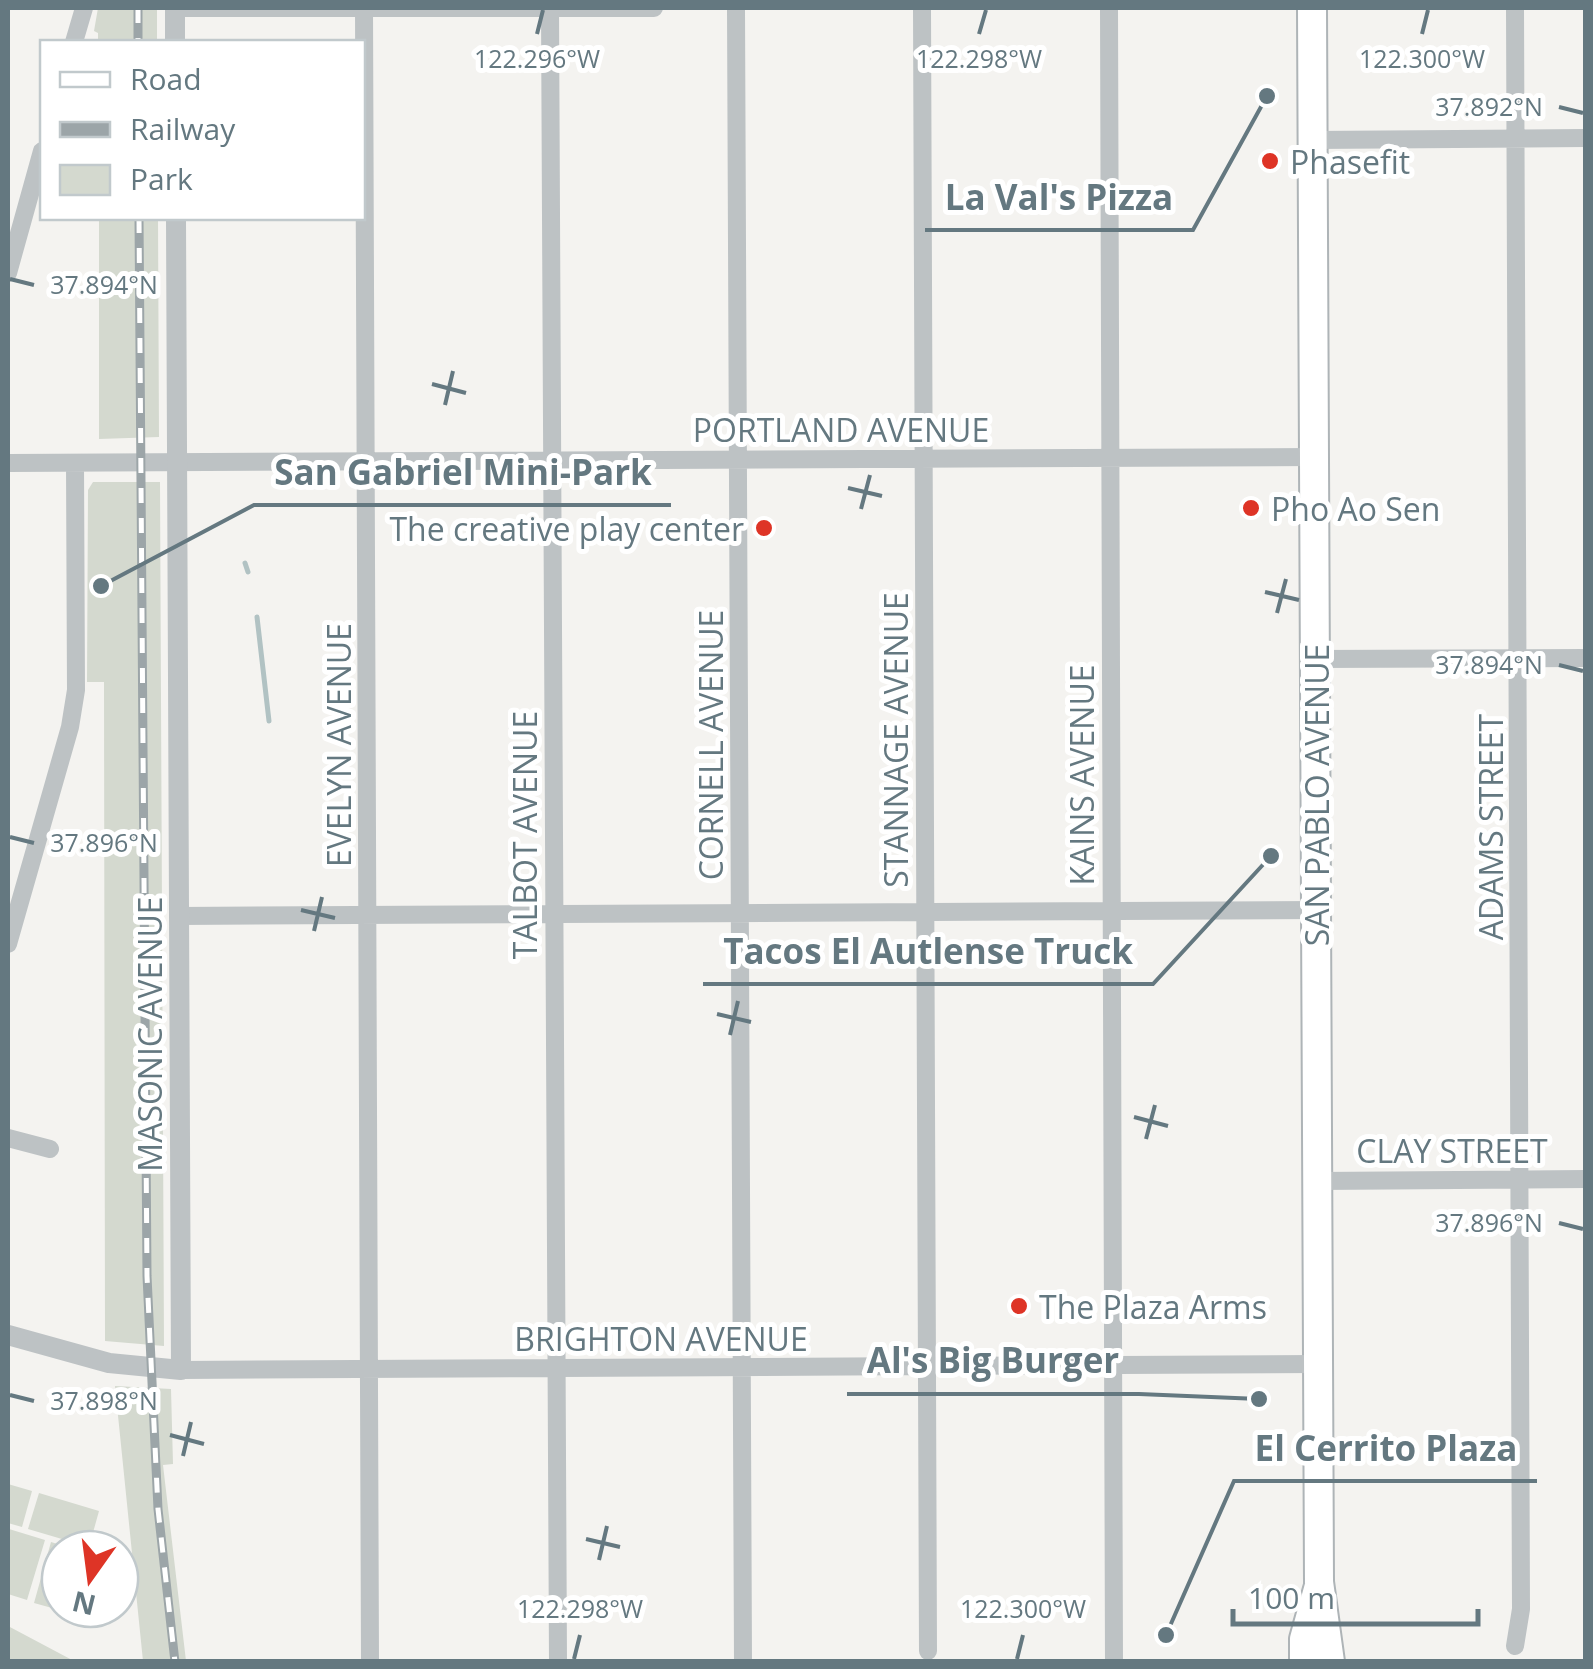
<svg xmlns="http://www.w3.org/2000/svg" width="1593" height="1669" font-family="'Open Sans',sans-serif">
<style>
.green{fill:#d4d9cf}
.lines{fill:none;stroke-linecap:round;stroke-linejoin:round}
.stream{stroke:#b1c2c3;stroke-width:5}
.primary-casing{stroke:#aeb4b7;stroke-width:32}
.minor{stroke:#bdc2c4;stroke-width:18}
.tertiary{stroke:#bdc2c4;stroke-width:20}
.primary{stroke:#fff;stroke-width:28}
.rail-casing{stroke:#9ca5a8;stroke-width:9}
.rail{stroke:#fff;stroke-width:5;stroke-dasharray:15;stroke-linecap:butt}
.ticks{fill:none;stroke:#647880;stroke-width:4}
.poi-dot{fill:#de3426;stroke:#fff;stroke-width:4}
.labels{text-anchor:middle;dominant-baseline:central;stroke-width:10;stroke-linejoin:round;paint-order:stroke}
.poi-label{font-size:32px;fill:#647880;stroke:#fff;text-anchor:start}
.street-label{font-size:32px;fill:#647880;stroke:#fff}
.ticks-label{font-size:25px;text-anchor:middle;fill:#647880;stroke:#fff;stroke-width:10;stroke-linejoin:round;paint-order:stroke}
.leader{fill:none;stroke:#647880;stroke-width:4}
.callout-dot{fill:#647880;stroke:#fff;stroke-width:4}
.callout-label{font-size:35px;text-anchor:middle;font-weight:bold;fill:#647880;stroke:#fff;stroke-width:10;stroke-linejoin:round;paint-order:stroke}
</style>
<rect width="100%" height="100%" fill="#f4f3f0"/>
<path class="green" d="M98,8H157V42H98V33L94,31Z
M99,218H158L159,437L99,439Z
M93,482H160L164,1346L105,1341L104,682H87L88,490Z
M115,1386L171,1389L173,1464L163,1465L186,1661H143Z
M8,1484L32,1491L22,1527L8,1523Z
M39,1493L99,1511L89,1547L28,1529Z
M9,1529L45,1540L27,1600L8,1594Z
M51,1542L74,1549H60V1609H71L70,1613L34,1603Z
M8,1626L74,1661H8Z"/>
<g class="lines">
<path class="stream" d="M245,563L248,572
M257,617L269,721
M1021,1662H1045"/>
<defs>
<path id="primary" d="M1312,8L1319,1582L1330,1662
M1304,1662V1639L1318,1589"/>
</defs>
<use href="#primary" class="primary-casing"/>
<path class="minor" d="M177,8H654
M364,8L370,1662
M550,8L558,1662
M736,8L743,1662
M922,8L928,1651
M1109,8L1114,1662
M1515,8L1521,1609L1515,1646
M74,42L84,8
M1313,140L1586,138
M8,273L42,151
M8,463L1314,457
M1315,659L1586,658
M178,916L1317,910
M8,944L70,727L76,690L75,463
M8,1138L50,1149
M1318,1181L1586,1179
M181,1370L1318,1364"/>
<path class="tertiary" d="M175,8V42
M8,1335L109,1363L181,1370L176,218"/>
<use href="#primary" class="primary"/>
<defs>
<path id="rail" d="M138,8V42
M139,218L147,1276L158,1509L175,1662"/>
</defs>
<use href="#rail" class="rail-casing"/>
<use href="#rail" class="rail"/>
</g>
<path class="ticks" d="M537,34L543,10M979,34L986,10M1422,34L1428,10M1559,107L1583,113M10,279L34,285M432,384L466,393M445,405L453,371M848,488L882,496M861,509L870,475M1265,592L1299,600M1277,613L1286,579M1559,665L1583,671M10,837L34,843M301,910L335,918M314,931L322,897M717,1014L751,1022M730,1035L738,1001M1134,1117L1168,1126M1146,1139L1155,1105M1559,1223L1583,1229M10,1395L34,1401M170,1435L204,1444M183,1456L191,1422M586,1539L620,1547M599,1560L607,1526M574,1659L580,1635M1017,1659L1023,1635"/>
<g class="poi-dot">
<circle cx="1270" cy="161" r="10"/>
<circle cx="1251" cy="508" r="10"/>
<circle cx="764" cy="528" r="10"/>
<circle cx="1019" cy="1306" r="10"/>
</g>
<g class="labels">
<g class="poi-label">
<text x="1290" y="161">Phasefit</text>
<text x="1271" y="508">Pho Ao Sen</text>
<text x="744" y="528" text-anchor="end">The creative play center</text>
<text x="1039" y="1306">The Plaza Arms</text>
</g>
<g class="street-label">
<text x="841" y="429">PORTLAND AVENUE</text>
<text transform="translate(895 740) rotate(-90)">STANNAGE AVENUE</text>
<text transform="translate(338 745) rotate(-90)">EVELYN AVENUE</text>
<text transform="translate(710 745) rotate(-90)">CORNELL AVENUE</text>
<text transform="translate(1081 775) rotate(-90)">KAINS AVENUE</text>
<text transform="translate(1316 795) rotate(-90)">SAN PABLO AVENUE</text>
<text transform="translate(1490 827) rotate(-90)">ADAMS STREET</text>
<text transform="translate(524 835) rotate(-90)">TALBOT AVENUE</text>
<text transform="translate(149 1034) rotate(-90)">MASONIC AVENUE</text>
<text x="1452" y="1150">CLAY STREET</text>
<text x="661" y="1338">BRIGHTON AVENUE</text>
</g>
</g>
<g class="ticks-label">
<text x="537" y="68">122.296°W</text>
<text x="979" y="68">122.298°W</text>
<text x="1422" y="68">122.300°W</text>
<text x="1489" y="116">37.892°N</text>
<text x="104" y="294">37.894°N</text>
<text x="1489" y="674">37.894°N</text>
<text x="104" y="852">37.896°N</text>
<text x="1489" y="1232">37.896°N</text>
<text x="104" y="1410">37.898°N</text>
<text x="580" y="1618">122.298°W</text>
<text x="1023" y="1618">122.300°W</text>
</g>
<path class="leader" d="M1267 96L1193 230H925M101 586L254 505H671M1271 856L1153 984H703M1259 1399L1139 1394H847M1166 1635L1234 1481H1537"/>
<g class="callout-dot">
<circle cx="1267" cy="96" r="10"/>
<circle cx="101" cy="586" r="10"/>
<circle cx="1271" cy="856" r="10"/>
<circle cx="1259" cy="1399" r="10"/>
<circle cx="1166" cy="1635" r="10"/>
</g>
<g class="callout-label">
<text x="1059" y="210">La Val's Pizza</text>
<text x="463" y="485">San Gabriel Mini-Park</text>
<text x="928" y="964">Tacos El Autlense Truck</text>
<text x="993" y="1373">Al's Big Burger</text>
<text x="1386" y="1461">El Cerrito Plaza</text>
</g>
<rect width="1593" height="1669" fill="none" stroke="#647880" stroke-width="20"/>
<rect x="40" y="40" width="325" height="180" fill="#ffffff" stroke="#c1c9cc" stroke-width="2.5"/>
<rect x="60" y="72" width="50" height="15" fill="#ffffff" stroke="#c1c9cc" stroke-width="2.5"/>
<text x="130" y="90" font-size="30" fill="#647880">Road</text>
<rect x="60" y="122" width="50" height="15" fill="#9ca5a8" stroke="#c1c9cc" stroke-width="2.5"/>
<text x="130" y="140" font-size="30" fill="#647880">Railway</text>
<rect x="60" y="165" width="50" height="30" fill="#d4d9cf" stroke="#c1c9cc" stroke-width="2.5"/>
<text x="130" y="190" font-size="30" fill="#647880">Park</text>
<g transform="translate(90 1579) rotate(194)"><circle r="48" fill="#ffffff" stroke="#c1c9cc" stroke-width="2.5"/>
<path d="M0-8L18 38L0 25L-18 38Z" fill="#de3426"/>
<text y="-15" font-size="28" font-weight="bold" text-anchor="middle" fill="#647880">N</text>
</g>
<path d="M1233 1609v15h245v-15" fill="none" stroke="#647880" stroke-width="5"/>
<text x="1248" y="1609" font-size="30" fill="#647880" stroke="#ffffff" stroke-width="8" paint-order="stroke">100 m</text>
</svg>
